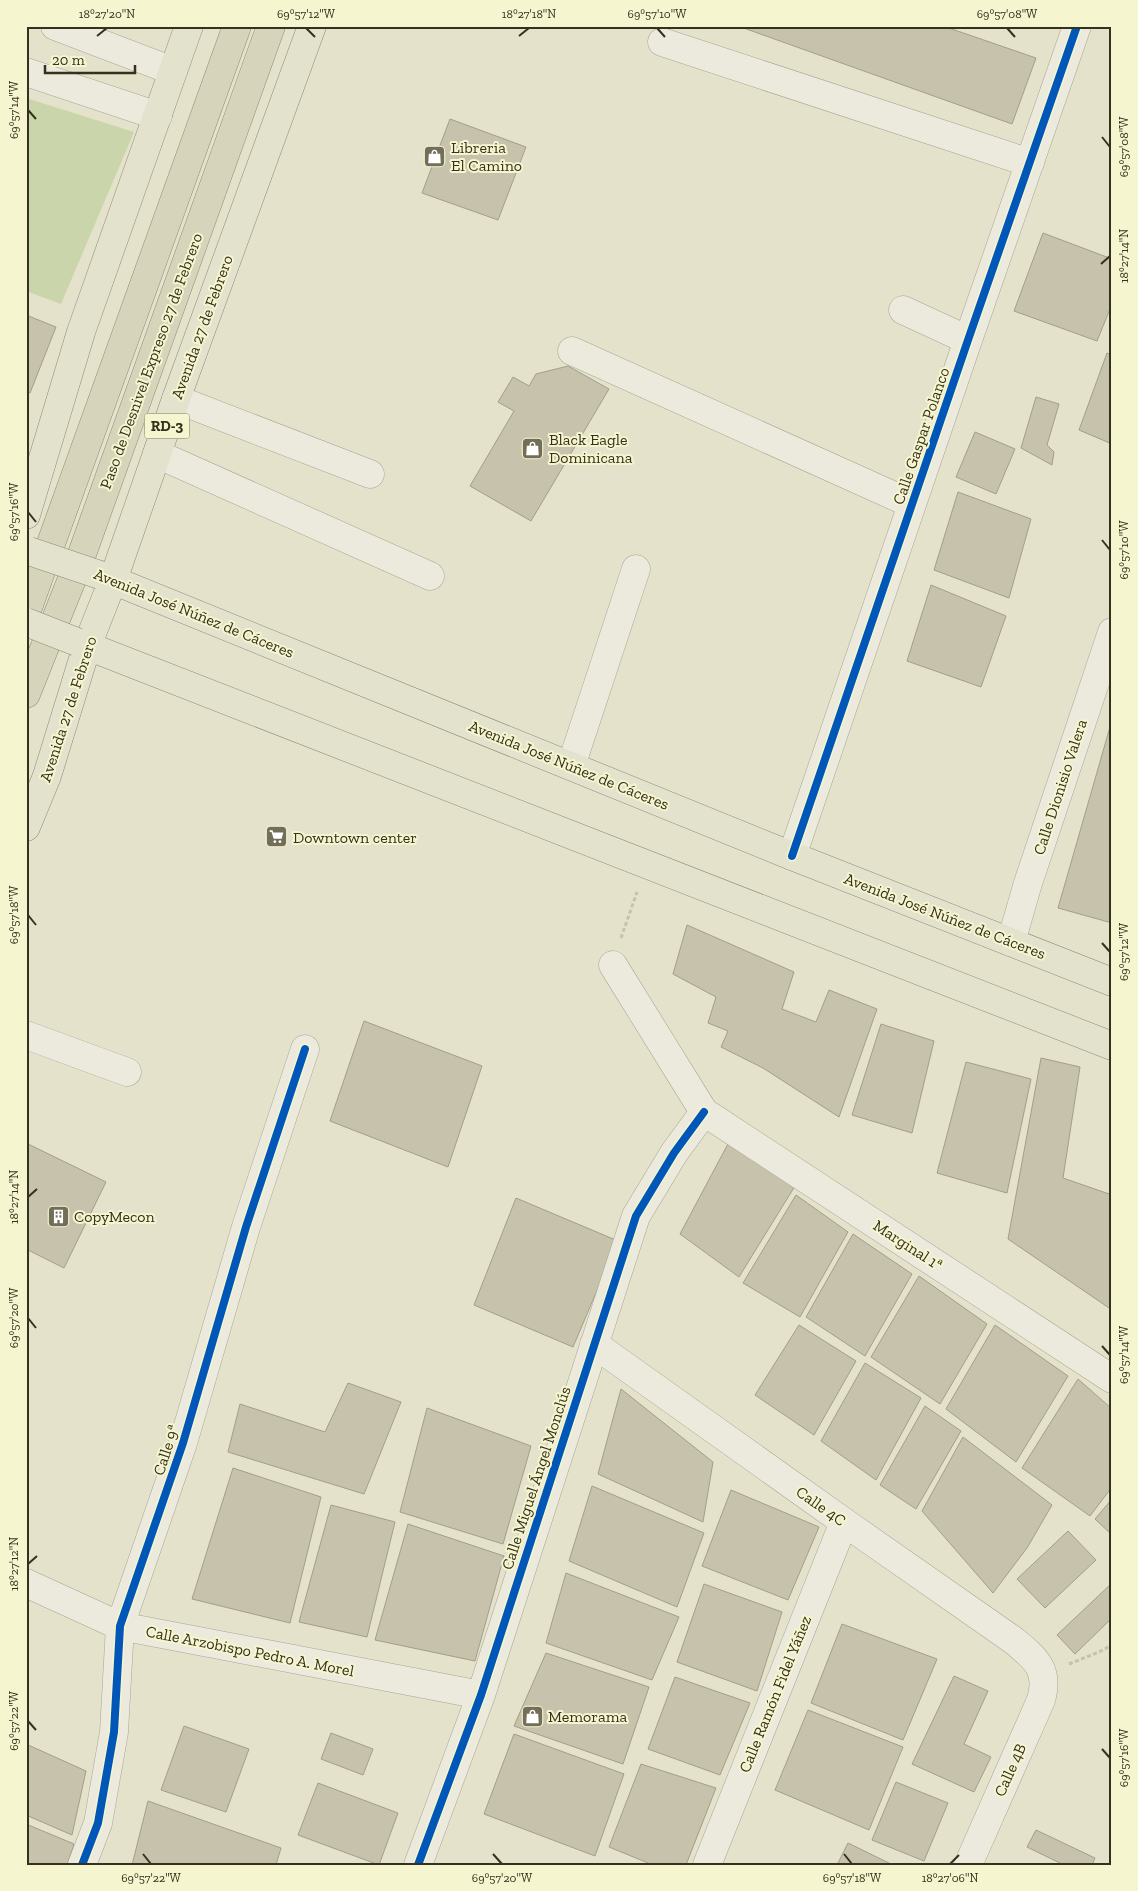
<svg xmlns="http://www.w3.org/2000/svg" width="1138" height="1891" font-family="'Zilla Slab',serif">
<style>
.green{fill:#cad5ac}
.building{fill:#c7c2ab;stroke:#a39e8a}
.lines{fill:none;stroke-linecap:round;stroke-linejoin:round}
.minor-casing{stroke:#a8a694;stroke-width:29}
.major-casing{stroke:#8e8b7a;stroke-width:29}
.highway-casing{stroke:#8e8b7a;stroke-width:29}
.path{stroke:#c3c2b3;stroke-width:3;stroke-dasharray:4 2.5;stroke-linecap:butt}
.minor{stroke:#ebeadc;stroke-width:28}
.major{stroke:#e2e2cd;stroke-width:28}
.highway{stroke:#d6d4bb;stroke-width:28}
.major-bridge-casing{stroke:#8e8b7a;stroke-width:29;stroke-linecap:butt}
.major-bridge{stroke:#e2e2cd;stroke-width:28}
.cycleway-casing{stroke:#f5f5cf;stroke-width:11}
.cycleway{stroke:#0057b8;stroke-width:8}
.ticks{fill:none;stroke:#36301c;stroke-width:2}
.labels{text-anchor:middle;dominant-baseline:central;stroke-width:4;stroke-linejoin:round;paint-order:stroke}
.shield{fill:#f5f5cf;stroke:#6f6b52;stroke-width:1}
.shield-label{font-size:15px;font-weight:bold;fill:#36301c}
.poi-label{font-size:16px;fill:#36301c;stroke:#f5f5cf;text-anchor:start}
.street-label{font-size:16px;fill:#36301c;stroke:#f5f5cf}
.neatline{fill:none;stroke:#36301c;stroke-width:2}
.ticks-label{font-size:12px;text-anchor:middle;fill:#36301c}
</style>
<rect width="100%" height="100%" fill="#e4e2ca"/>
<path class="green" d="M26,98L134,132L61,304L26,291Z"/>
<path class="building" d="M738,26H943L1036,58L1012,124Z
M450,119L526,147L498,220L422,193Z
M1043,233L1112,259V304L1097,341L1014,311Z
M26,315L56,327L30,393L26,391Z
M1107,353L1112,355V444L1079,430Z
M568,366L609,389L531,521L470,486L514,411L498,402L513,377L529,386L536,374Z
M1036,397L1059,404L1047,445L1054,452L1052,465L1021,448Z
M975,432L1015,449L996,494L956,477Z
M958,492L1031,519L1009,598L934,570Z
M931,585L1006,616L981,687L907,661Z
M1112,720V923L1058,908Z
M687,925L794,972L782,1009L816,1022L829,990L877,1009L839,1117L763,1068L721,1047L728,1031L708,1023L716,997L673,974Z
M364,1021L482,1066L448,1167L330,1121Z
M881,1024L934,1041L912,1133L852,1115Z
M1041,1058L1080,1067L1063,1178L1112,1195V1310L1008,1239Z
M966,1062L1031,1079L1007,1193L937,1173Z
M729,1142L795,1186L739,1277L680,1234Z
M26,1143L106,1182L64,1268L26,1249Z
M796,1195L848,1232L800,1317L743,1283Z
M516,1198L618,1241L573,1347L474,1305Z
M853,1234L912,1274L865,1356L806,1317Z
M919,1276L987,1324L940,1404L871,1357Z
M799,1325L856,1361L814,1435L755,1395Z
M995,1325L1068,1376L1016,1462L946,1409Z
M865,1363L921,1398L876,1480L821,1441Z
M1078,1379L1112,1409V1487L1090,1516L1022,1468Z
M348,1383L401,1402L364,1494L228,1452L240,1404L325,1432Z
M621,1389L713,1462L703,1522L598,1474Z
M925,1406L961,1431L916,1509L880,1485Z
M427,1408L531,1446L503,1544L400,1512Z
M963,1437L1052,1505L1027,1548L993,1593L922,1511Z
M233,1468L321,1497L290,1623L192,1599Z
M592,1486L704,1533L677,1607L569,1561Z
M731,1490L819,1527L788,1600L702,1566Z
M1112,1499V1535L1095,1519Z
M331,1505L395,1522L367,1637L299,1622Z
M408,1524L504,1556L475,1661L375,1640Z
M1068,1531L1096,1560L1045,1608L1017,1579Z
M566,1573L679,1617L652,1680L546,1643Z
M1112,1583V1618L1075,1654L1057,1635Z
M704,1584L782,1612L757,1691L677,1662Z
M842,1624L937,1659L903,1740L811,1703Z
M546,1653L649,1687L623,1764L514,1726Z
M954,1676L988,1691L964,1744L991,1757L974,1792L912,1764Z
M675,1677L750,1703L720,1775L648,1749Z
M808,1710L903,1747L869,1830L775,1790Z
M184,1726L249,1749L226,1812L161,1790Z
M331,1733L373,1749L363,1775L321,1759Z
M514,1734L624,1774L595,1856L484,1814Z
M26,1744L86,1771L72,1835L26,1815Z
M641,1764L716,1788L686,1865H653L609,1847Z
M896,1782L948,1803L924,1861L872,1840Z
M318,1783L398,1813L379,1865L298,1835Z
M148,1801L281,1848L276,1865H132Z
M26,1824L74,1844L67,1865H26Z
M1036,1830L1095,1858L1092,1865H1064L1027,1847Z
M848,1843L893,1865H837Z"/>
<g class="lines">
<defs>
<path id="minor" d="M55,26L173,71
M662,42L1030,163
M26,72L158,116
M903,310L968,340
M572,351L912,504
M176,399L370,474
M157,454L430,576
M571,766L636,569
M792,856L968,340L1077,26
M1011,942L1028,883L1112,632
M613,965L704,1112L1112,1379
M26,1035L127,1072
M594,1344L844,1522L1013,1640C1035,1658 1050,1669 1041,1700L968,1865
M26,1583L120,1626L481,1695
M82,1865L98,1823L114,1732L120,1626L183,1443L246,1227L305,1049
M418,1865L481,1695L636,1216L674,1153L704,1112
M707,1865L844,1522"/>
<path id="major" d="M26,515L81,332L189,26
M100,575L792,856L1112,982
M77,642L1112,1046
M26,827L47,776L87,646L113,580L176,399L312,26"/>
<path id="highway" d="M26,613L237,26
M26,694L82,554L271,26"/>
</defs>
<use href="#minor" class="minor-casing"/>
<use href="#major" class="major-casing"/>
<use href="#highway" class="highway-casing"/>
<path class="path" d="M621,938L637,892
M1069,1664L1099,1652L1112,1645"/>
<use href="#minor" class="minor"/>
<use href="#major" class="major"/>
<use href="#highway" class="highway"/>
<defs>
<path id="major-bridge" d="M29,551L100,575
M26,622L77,642"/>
</defs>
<use href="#major-bridge" class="major-bridge-casing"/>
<use href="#major-bridge" class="major-bridge"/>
<defs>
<path id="cycleway" d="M792,856L968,340L1077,26
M82,1865L98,1823L114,1732L120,1626L183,1443L246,1227L305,1049
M418,1865L481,1695L636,1216L674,1153L704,1112"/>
</defs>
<use href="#cycleway" class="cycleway-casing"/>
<use href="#cycleway" class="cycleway"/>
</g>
<path class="ticks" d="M306,28L315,37M657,28L665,37M1007,28L1015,37M97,36L107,28M519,36L529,28M28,110L36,119M1102,137L1110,147M1101,264L1110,256M28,512L36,522M1102,540L1110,550M28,915L36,925M1102,943L1110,952M28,1197L37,1189M28,1318L36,1328M1102,1346L1110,1355M28,1564L37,1556M28,1721L36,1730M1102,1749L1110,1758M143,1854L151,1864M493,1854L502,1864M844,1854L852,1864M950,1864L959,1855"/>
<defs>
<symbol id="shop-square" viewBox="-11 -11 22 22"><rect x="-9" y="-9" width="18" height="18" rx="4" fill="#736e59" stroke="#f5f5cf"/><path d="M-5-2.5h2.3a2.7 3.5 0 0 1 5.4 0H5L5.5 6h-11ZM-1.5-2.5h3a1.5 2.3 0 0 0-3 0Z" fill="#fff"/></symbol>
<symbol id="supermarket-square" viewBox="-11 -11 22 22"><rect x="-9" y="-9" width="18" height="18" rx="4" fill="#736e59" stroke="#f5f5cf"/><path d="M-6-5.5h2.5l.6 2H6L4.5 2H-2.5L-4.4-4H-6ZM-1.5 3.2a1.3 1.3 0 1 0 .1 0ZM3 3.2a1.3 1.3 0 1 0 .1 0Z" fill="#fff"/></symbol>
<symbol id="building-square" viewBox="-11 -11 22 22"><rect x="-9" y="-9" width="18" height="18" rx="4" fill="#736e59" stroke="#f5f5cf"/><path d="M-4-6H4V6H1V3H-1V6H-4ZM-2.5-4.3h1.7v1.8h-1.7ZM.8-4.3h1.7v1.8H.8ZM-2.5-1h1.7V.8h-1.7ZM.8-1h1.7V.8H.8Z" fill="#fff"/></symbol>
</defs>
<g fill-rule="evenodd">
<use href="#shop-square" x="422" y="144" width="25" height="25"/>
<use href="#shop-square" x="520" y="436" width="25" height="25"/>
<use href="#supermarket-square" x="264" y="824" width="25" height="25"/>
<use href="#building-square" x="46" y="1204" width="25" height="25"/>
<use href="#shop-square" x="520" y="1704" width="25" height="25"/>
</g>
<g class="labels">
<rect class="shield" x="144.5" y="413.5" width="45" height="25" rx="4"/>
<g class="shield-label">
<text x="167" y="426">RD-3</text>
</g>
<g class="poi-label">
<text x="451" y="147">Libreria<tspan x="451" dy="18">El Camino</tspan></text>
<text x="549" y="439">Black Eagle<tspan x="549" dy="18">Dominicana</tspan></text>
<text x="293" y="837">Downtown center</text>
<text x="74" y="1216">CopyMecon</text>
<text x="548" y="1716">Memorama</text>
</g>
<g class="street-label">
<text transform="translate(202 327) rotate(-70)">Avenida 27 de Febrero</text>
<text transform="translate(151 361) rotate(-70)">Paso de Desnivel Expreso 27 de Febrero</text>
<text transform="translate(921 436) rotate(-71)">Calle Gaspar Polanco</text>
<text transform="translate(194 613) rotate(22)">Avenida José Núñez de Cáceres</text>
<text transform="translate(68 709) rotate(-72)">Avenida 27 de Febrero</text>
<text transform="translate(569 765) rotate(22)">Avenida José Núñez de Cáceres</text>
<text transform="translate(1060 787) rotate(-72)">Calle Dionisio Valera</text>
<text transform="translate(945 916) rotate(21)">Avenida José Núñez de Cáceres</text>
<text transform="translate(908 1245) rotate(33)">Marginal 1ª</text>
<text transform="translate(166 1450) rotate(-72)">Calle 9ª</text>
<text transform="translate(536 1478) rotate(-72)">Calle Miguel Ángel Monclús</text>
<text transform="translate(821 1506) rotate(35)">Calle 4C</text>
<text transform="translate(250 1651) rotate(11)">Calle Arzobispo Pedro A. Morel</text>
<text transform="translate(775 1694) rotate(-68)">Calle Ramón Fidel Yáñez</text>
<text transform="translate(1010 1770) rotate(-66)">Calle 4B</text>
</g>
</g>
<rect width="1138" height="1891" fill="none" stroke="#f5f5cf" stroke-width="55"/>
<path d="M45 65v8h90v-8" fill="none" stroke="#36301c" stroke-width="2.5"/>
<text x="52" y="65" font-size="15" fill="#36301c" stroke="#f5f5cf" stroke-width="4" paint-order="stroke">20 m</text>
<rect x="28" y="28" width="1082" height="1836" class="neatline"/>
<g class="ticks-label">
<text x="107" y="18">18°27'20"N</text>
<text x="306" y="18">69°57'12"W</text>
<text x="529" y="18">18°27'18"N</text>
<text x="657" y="18">69°57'10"W</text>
<text x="1007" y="18">69°57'08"W</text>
<text transform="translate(14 110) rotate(-90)" y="4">69°57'14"W</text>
<text transform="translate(1124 147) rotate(-90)" y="4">69°57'08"W</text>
<text transform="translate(1124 256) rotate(-90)" y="4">18°27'14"N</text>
<text transform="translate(14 512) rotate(-90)" y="4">69°57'16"W</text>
<text transform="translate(1124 550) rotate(-90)" y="4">69°57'10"W</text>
<text transform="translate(14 915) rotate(-90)" y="4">69°57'18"W</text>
<text transform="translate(1124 952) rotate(-90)" y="4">69°57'12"W</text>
<text transform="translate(14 1197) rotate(-90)" y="4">18°27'14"N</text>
<text transform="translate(14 1318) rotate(-90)" y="4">69°57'20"W</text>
<text transform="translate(1124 1355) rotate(-90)" y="4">69°57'14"W</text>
<text transform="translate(14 1564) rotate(-90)" y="4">18°27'12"N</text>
<text transform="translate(14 1721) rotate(-90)" y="4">69°57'22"W</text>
<text transform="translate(1124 1758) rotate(-90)" y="4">69°57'16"W</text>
<text x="151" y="1882">69°57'22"W</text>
<text x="502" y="1882">69°57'20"W</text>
<text x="852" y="1882">69°57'18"W</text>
<text x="950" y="1882">18°27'06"N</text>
</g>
</svg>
